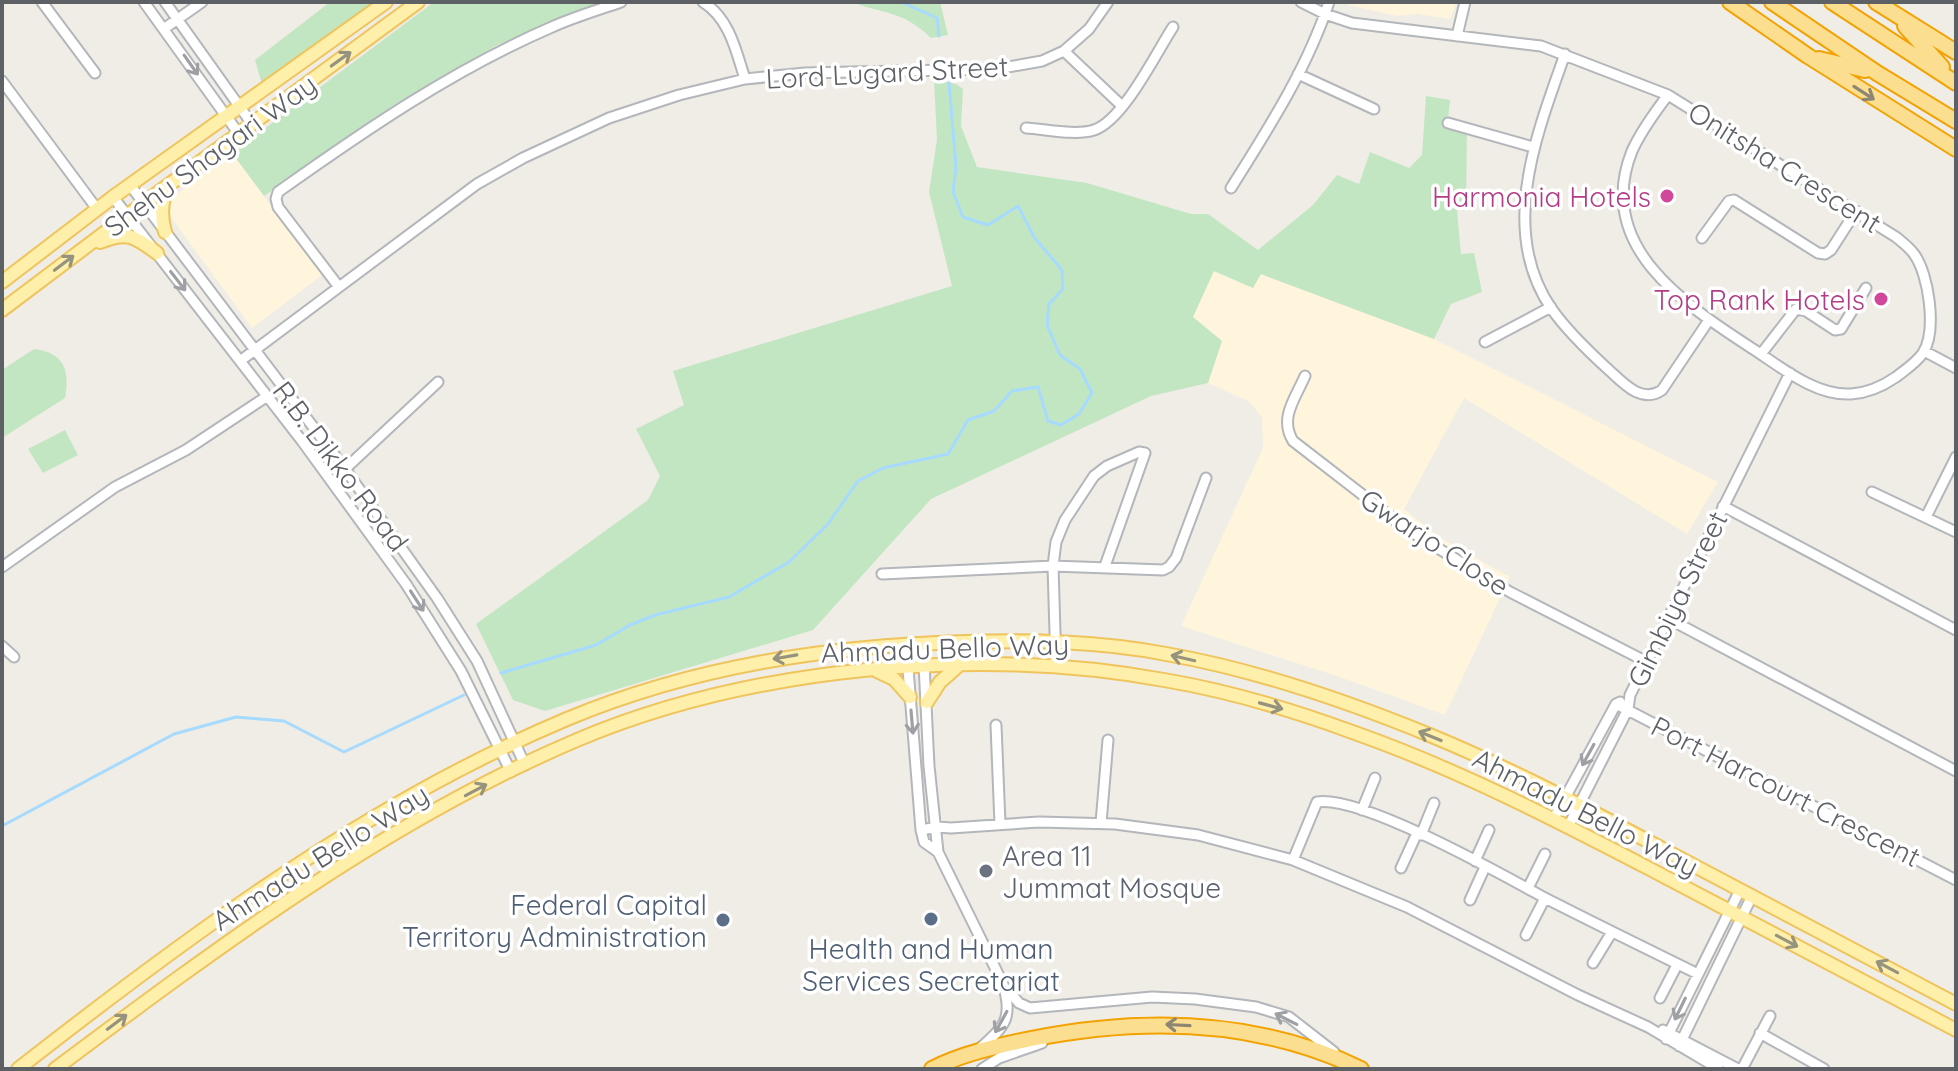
<svg xmlns="http://www.w3.org/2000/svg" width="1958" height="1071" font-family="Quicksand,sans-serif">
<style>
.commercial{fill:#fef5dc}
.green{fill:#c3e6c2}
.lines{fill:none;stroke-linecap:round;stroke-linejoin:round}
.stream{stroke:#a6dafe;stroke-width:3}
.minor-casing{stroke:#b3b6ba;stroke-width:13}
.major-casing{stroke:#f0c45d;stroke-width:16}
.highway-casing{stroke:#f2a202;stroke-width:18}
.minor{stroke:#fff;stroke-width:9}
.major{stroke:#feefab;stroke-width:12}
.highway{stroke:#fcde90;stroke-width:14}
.oneway{stroke:#95937e}
.oneway2{stroke:#9ea0a3}
.oneway3{stroke:#8d8673}
.hotel-dot{fill:#d1479c;stroke:#fff;stroke-width:3}
.worship-dot{fill:#6b7280;stroke:#fff;stroke-width:3}
.service-dot{fill:#5c6f8a;stroke:#fff;stroke-width:3}
.labels{text-anchor:middle;dominant-baseline:central;stroke-width:7;stroke-linejoin:round;paint-order:stroke}
.street-label{font-size:28px;fill:#5d6166;stroke:#fff}
.hotel-label{font-size:28px;fill:#b23c85;stroke:#fff;text-anchor:end}
.worship-label{font-size:28px;fill:#5b616d;stroke:#fff;text-anchor:start}
.service-label{font-size:28px;fill:#4e5e75;stroke:#fff;text-anchor:end}
</style>
<rect width="100%" height="100%" fill="#efede5"/>
<path class="commercial" d="M1349,2H1457L1450,19L1417,14L1397,16L1348,5Z
M232,153L322,275L252,328L168,213V201Z
M1213,271L1253,288L1260,274L1434,339L1718,482L1687,534L1464,398L1404,509L1442,539L1510,577L1445,715L1337,676L1181,626L1263,448L1262,418L1250,402L1208,383L1221,341L1193,317Z"/>
<path class="green" d="M330,2H374L262,84L255,60Z
M434,2H601L497,45L395,104L264,196L232,153Z
M852,2H940L948,35L931,38C902,10 886,15 852,2Z
M934,79L956,84L963,89L961,126L977,167L1087,183L1191,214H1208L1258,250L1313,205L1337,175L1359,184L1370,152L1409,168L1422,155L1426,96L1450,100L1448,119L1467,124V130L1466,210L1457,211L1461,254L1474,253L1482,292L1451,304L1434,339L1261,274L1253,288L1214,271L1193,317L1222,341L1208,383L1151,396L931,499L813,630L545,711L513,700L476,624L648,500L660,476L636,429L684,405L673,371L952,286L929,192L937,140Z
M34,349C64,353 70,369 65,398L2,438V370Z
M65,430L78,455L43,473L28,449Z"/>
<g class="lines">
<path class="stream" d="M901,2L937,18L939,36
M501,673L596,645L630,625L655,615L729,597L789,562L828,524L858,481L883,468L948,454L968,420L994,411L1012,391L1038,387L1048,421L1061,425L1079,414L1092,393L1080,369L1060,355L1047,325L1049,304L1063,289L1062,270L1034,237L1018,206L988,225L963,217L953,192L956,166L949,83
M2,826L174,734L236,717L284,721L344,752L464,695"/>
<defs>
<path id="minor" d="M42,2L95,73
M144,2L239,134
M165,2L252,124
M703,2C730,19 736,51 745,79
M1301,2L1325,14L1352,23L1541,46L1668,95
M165,28L202,2
M1457,36L1465,2
M1064,51L1122,106
M1565,54C1537,133 1498,230 1551,308C1567,331 1589,352 1610,371C1624,384 1642,404 1662,390L1709,320
M1298,74L1374,109
M2,81L97,209
M1668,95L1896,237C1902,242 1909,247 1914,254C1929,274 1937,331 1923,353C1916,363 1905,370 1896,377C1883,386 1867,393 1851,394C1815,396 1781,367 1753,349C1684,304 1594,246 1632,151C1641,131 1655,112 1668,95Z
M1448,123L1533,147
M1026,128C1046,129 1075,136 1094,130C1123,121 1156,53 1173,27
M130,185L345,469L437,598L477,661L525,765
M1231,188C1268,129 1307,69 1329,2
M113,197L302,441L406,584L461,671L511,772
M1702,238L1729,201L1734,200L1818,253L1825,254L1831,250L1856,211
M339,287L278,207L276,199L278,192C364,131 454,69 552,27C574,17 598,10 621,2
M1485,342L1551,307
M1924,351L1956,368
M1761,354L1796,309L1806,311L1835,330L1841,329L1866,288
M240,361L477,184L523,158L609,118L679,95L745,79L805,73L997,69L1042,61L1064,51L1089,29L1108,2
M1305,376C1295,399 1279,418 1293,441L1408,530L1510,592L1647,662
M345,469L438,382
M1872,492L1956,532
M1723,506L1956,630
M1926,517L1956,457
M2,567L115,487L186,450L266,397
M882,574L1053,566L1163,570L1169,567L1176,558L1206,478
M1669,619L1956,771
M923,643L929,766L938,852L1003,984C1013,1017 1006,1026 980,1048
M906,644L921,830L924,842L938,852
M2,646L14,657
M1056,666L1053,566L1056,542L1065,520L1094,476L1107,466L1139,452L1145,453L1105,566
M1616,704L1956,880
M996,725L1000,824
M1362,810L1375,778
M1553,820L1616,704L1620,702
M1101,823L1108,740
M1568,827L1628,709L1630,695L1790,373
M921,830L937,827L951,828L1039,822L1115,824L1198,835L1293,860L1407,907L1578,995L1648,1027L1719,1069
M1421,835L1434,803
M1293,860L1317,802C1361,795 1501,874 1545,898C1596,924 1647,949 1698,974
M1475,861L1489,830
M1401,868L1417,833
M1528,888L1545,854
M1470,900L1485,867
M1526,935L1545,898
M1593,963L1612,932
M1007,989L1019,1003L1030,1008L1152,997L1195,999L1256,1007L1289,1017L1334,1052
M1660,998L1677,965
M1663,1030L1738,1069
M1760,1033L1824,1069
M1666,1039L1740,890
M1679,1046L1752,896
M982,1069L999,1058L1042,1043
M1742,1069L1770,1016"/>
<path id="major" d="M165,232C160,215 161,201 168,185
M100,242C128,231 134,236 157,253
M2,282L113,197L386,2
M2,310L144,203L418,2
M877,671L894,679L910,697
M927,702L940,682L958,666
M18,1069C188,936 367,803 567,719C694,666 828,646 964,642C1031,640 1099,641 1166,654C1257,670 1347,701 1432,736C1514,770 1594,812 1672,854C1767,904 1861,954 1956,1004
M55,1069C218,947 388,820 577,740C750,667 979,646 1164,680C1229,691 1293,710 1355,733C1457,769 1554,819 1650,869C1752,922 1854,976 1956,1030"/>
<path id="highway" d="M1730,2L1808,56L1956,149
M1772,2L1877,73L1956,121
M1832,2L1956,83
M1876,2L1956,52
M1905,26L1942,67
M1819,59L1865,70
M932,1069C963,1053 998,1046 1031,1039C1142,1017 1258,1019 1361,1069"/>
</defs>
<use href="#minor" class="minor-casing"/>
<use href="#major" class="major-casing"/>
<use href="#highway" class="highway-casing"/>
<use href="#minor" class="minor"/>
<use href="#major" class="major"/>
<use href="#highway" class="highway"/>
</g>
<defs><path id="oneway-shaft" d="M-6 0H5M1.5-3L5.5 0L1.5 3" fill="none" stroke-width="1.6" stroke-linecap="round" stroke-linejoin="round" transform="scale(2)"/></defs>
<g class="oneway">
<use href="#oneway-shaft" transform="translate(341 59) rotate(-36)"/>
<use href="#oneway-shaft" transform="translate(64 263) rotate(-37)"/>
<use href="#oneway-shaft" transform="translate(785 657) rotate(170)"/>
<use href="#oneway-shaft" transform="translate(1183 658) rotate(-167)"/>
<use href="#oneway-shaft" transform="translate(1271 706) rotate(15)"/>
<use href="#oneway-shaft" transform="translate(1430 736) rotate(-158)"/>
<use href="#oneway-shaft" transform="translate(476 790) rotate(-28)"/>
<use href="#oneway-shaft" transform="translate(1787 941) rotate(28)"/>
<use href="#oneway-shaft" transform="translate(1887 967) rotate(-152)"/>
<use href="#oneway-shaft" transform="translate(117 1022) rotate(-37)"/>
</g>
<g class="oneway2">
<use href="#oneway-shaft" transform="translate(191 65) rotate(55)"/>
<use href="#oneway-shaft" transform="translate(178 281) rotate(52)"/>
<use href="#oneway-shaft" transform="translate(417 601) rotate(57)"/>
<use href="#oneway-shaft" transform="translate(912 722) rotate(85)"/>
<use href="#oneway-shaft" transform="translate(1588 755) rotate(119)"/>
<use href="#oneway-shaft" transform="translate(1680 1009) rotate(116)"/>
<use href="#oneway-shaft" transform="translate(1286 1019) rotate(-153)"/>
<use href="#oneway-shaft" transform="translate(1001 1022) rotate(119)"/>
</g>
<g class="oneway3">
<use href="#oneway-shaft" transform="translate(1864 93) rotate(33)"/>
<use href="#oneway-shaft" transform="translate(1178 1025) rotate(-177)"/>
</g>
<g class="hotel-dot">
<circle cx="1667" cy="196" r="8"/>
<circle cx="1881" cy="299" r="8"/>
</g>
<circle class="worship-dot" cx="986" cy="871" r="8"/>
<g class="service-dot">
<circle cx="931" cy="919" r="8"/>
<circle cx="723" cy="920" r="8"/>
</g>
<g class="labels">
<g class="street-label">
<text transform="translate(887 72) rotate(-3)">Lord Lugard Street</text>
<text transform="translate(210 155) rotate(-36)">Shehu Shagari Way</text>
<text transform="translate(1785 167) rotate(32)">Onitsha Crescent</text>
<text transform="translate(341 466) rotate(53)">R.B. Dikko Road</text>
<text transform="translate(1435 542) rotate(33)">Gwarjo Close</text>
<text transform="translate(1677 599) rotate(-64)">Gimbiya Street</text>
<text transform="translate(945 648) rotate(-2)">Ahmadu Bello Way</text>
<text transform="translate(1786 791) rotate(27)">Port Harcourt Crescent</text>
<text transform="translate(1586 812) rotate(27)">Ahmadu Bello Way</text>
<text transform="translate(320 857) rotate(-32)">Ahmadu Bello Way</text>
</g>
<g class="hotel-label">
<text x="1651" y="196">Harmonia Hotels</text>
<text x="1865" y="299">Top Rank Hotels</text>
</g>
<g class="worship-label">
<text x="1002" y="855">Area 11<tspan x="1002" dy="32">Jummat Mosque</tspan></text>
</g>
<g class="service-label">
<text x="707" y="904">Federal Capital<tspan x="707" dy="32">Territory Administration</tspan></text>
<text x="931" y="948" text-anchor="middle">Health and Human<tspan x="931" dy="32">Services Secretariat</tspan></text>
</g>
</g>
<rect width="1958" height="1071" fill="none" stroke="#5d6166" stroke-width="8"/>
</svg>
